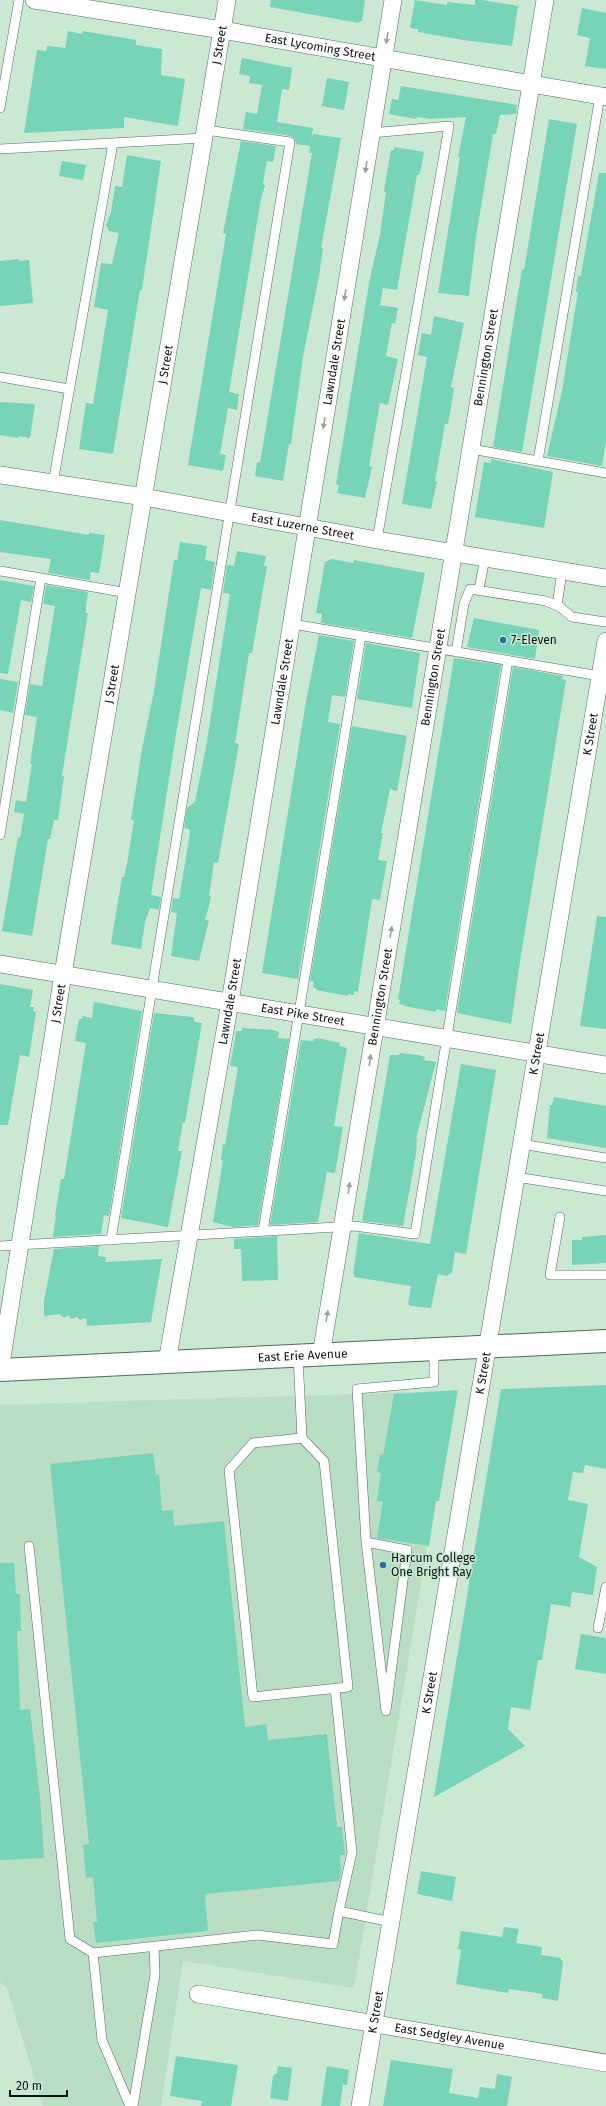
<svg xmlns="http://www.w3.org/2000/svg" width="606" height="2106" font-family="'Fira Sans',sans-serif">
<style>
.built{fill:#b9dec3}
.building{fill:#77d4b8}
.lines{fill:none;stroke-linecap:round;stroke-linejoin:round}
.service-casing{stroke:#516c59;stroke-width:10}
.minor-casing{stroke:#516c59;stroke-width:18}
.secondary-casing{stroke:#516c59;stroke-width:24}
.service{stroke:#fff;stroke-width:9}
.minor{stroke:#fff;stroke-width:17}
.secondary{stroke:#fff;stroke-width:22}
.oneway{fill:#9da19e}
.poi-dot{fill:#296ea3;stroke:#cae8d2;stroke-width:1.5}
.labels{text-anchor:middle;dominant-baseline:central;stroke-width:3;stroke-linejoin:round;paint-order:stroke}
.street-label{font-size:12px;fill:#0a140d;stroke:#cae8d2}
.poi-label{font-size:12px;fill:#0a140d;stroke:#cae8d2;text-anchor:start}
</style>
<rect width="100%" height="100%" fill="#cae8d2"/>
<path class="built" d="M453,1391L354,1988L183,1961L161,2106H43L7,1988L0,1982V1405Z"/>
<path class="building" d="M271,0H365L362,21H360L359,23L270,7Z
M415,0L447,5V2L475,5V0H482L518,6L512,46L463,40L418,32V29L410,28Z
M582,8L606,13V69L585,66L590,38L577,35Z
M68,31L82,34L83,31L136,40V45L162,49L161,75L185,79L178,126L124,117V128L24,133L37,50L46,51L47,46L65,48Z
M242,58L292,68L289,90L282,89L277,122L313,128L311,143L313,134L341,138L321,248H323L319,276L303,357L291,444H289L283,481L255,476L257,462L260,463L312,153H309L310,146L296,144L295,139L291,136L243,129L246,112L257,114L262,85L249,83L250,76L239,74Z
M327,78L349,82L344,110L322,106Z
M401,86L517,105L516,114L500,115L496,134H493L476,237L469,296L438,293L460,157H458L466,117L430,119L417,117L416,119L389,114L392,99L398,100Z
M549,119L577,124L522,452L493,447L522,269L524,270Z
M241,141L276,146L273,162L267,161L263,183L265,186L261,198L229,392L239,394L237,410L228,408L220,454L226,455L223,471L188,465L226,234L223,233Z
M394,147L424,152L421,169L419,175H417L397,290L383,288L380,305L398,308L395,324L392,323L386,356L398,359L388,405L380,403L369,466L372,467L365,498L337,493L339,485L336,484L370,278L380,235L386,192H384L386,178L391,150H394Z
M127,155L161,161L142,290H140L113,454L79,449L86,403L93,404L108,310L94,307L101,263L112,264L119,233L109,231L106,225L111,212L115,186L122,187Z
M62,161L86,165L83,180L59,176Z
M599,173H606V441L602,466L547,456L562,391L578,292H576L578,276H581L582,269Z
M19,259V261L29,260L33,303L0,306V261Z
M434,316L464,323L451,387L454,388L452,401L448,424H445L435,481L437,482L431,509L402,504L427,357L418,355L422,333L431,335Z
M0,402L35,404L30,438L19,436V438L0,435Z
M491,459L553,472L544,528L475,517L484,462L491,463Z
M0,520L89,535V533L105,535L99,573L91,572L90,580L48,573L51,559L0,552Z
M180,542L207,546L205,560L215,562L211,590L201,588L177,728L151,895L161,897L159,910L150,908L145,922L141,949L111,944L122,877H124L127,864L134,820H131L142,749L154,691L174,560H177Z
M237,551L266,556L264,566H267L252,653H249L236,738L235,743L239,744L218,863L214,862L209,896H211L209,906L205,920H209L199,961L171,956L177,913L171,912L173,898L179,899L190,833L189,829L184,828L187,808L195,802L206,747L230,594L223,593L227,565L234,566Z
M332,559L353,563L354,560L425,573L412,638L321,623L322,614L316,613L325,562Z
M0,580L34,586L31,602L21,600L8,674L0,673Z
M46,585L88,592L86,607V613H88L62,776H64L58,820H54L50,839H48L32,936L2,931L18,837L20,838L24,814L14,812L16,800L26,802L32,764H30L37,717L25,715L30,684L42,686L55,606L43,604Z
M474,618L539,630L535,659L467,647Z
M319,635L354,641L345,697L332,695L328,722L340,724L298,979L262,973L305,707Z
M366,643L420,653L412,708L357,699Z
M454,658L501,665L445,1011L436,1009V1012L404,1006V1005L399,1004L400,1000L398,999Z
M513,667L563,676L562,679L566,680L521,955L511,1024L457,1013Z
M0,679L18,682L13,713L0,710Z
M352,726L407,736L397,791L390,789L381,833H383L378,860L387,861L380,900L372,899L358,992L354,991V995L348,994V996L316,990V988H313L314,982L310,981Z
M597,916L606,917V1029L580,1026Z
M0,984L33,990L30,1007H34L33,1011L36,1012L29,1057L20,1055L8,1125H0Z
M94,1002L142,1011L109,1216L104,1215L101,1234L53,1237L56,1216L55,1215L61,1179H64L86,1043L75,1041L79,1019H82L83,1016L92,1018Z
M154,1013L193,1017L195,1022L202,1023L185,1123L183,1122L178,1151H182L168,1227L121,1218Z
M242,1028L273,1030L279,1032L278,1038L289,1039L258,1225L233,1227L213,1222L223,1160H221L223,1144L225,1145L238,1067L230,1066L233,1050L236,1031H242Z
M318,1038L340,1043L339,1046L347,1048L334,1126L343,1127L335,1173L327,1172L318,1222L270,1225L301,1040L313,1041L314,1039Z
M400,1053L418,1055L425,1057L424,1060L436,1062L416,1138H417L416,1154L403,1226L362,1221L390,1055H399Z
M461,1064L496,1070L466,1254L455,1252L452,1272L447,1276L438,1274L431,1308L411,1306L408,1304L411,1286L354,1277V1274H353L359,1233L430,1244Z
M554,1097L606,1106V1148L547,1138L550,1105H552Z
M606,1235V1263L572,1265V1240H582V1237Z
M277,1236L278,1280L242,1281L241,1249H234V1239Z
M99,1246L98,1256L106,1257L105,1262L162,1259L151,1322L87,1326L86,1318L80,1320L77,1317L71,1319L68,1315L64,1318L60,1314L44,1316V1301L54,1249Z
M606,1385V1469L585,1465L583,1473L573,1472L568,1500L588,1504L579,1557L597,1567L593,1595L572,1592L570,1607L551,1604L542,1660H538L530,1710L511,1707L508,1729L525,1746L434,1797L501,1389Z
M458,1390L439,1501H436L429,1546L377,1538L383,1502L377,1501L381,1473L377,1472L380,1454L383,1455L394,1394Z
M153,1453L156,1475L159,1474L162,1511L173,1510L174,1526L224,1521L245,1727L266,1724L268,1740L327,1734L337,1827H342L345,1855H340L341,1872L339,1881L205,1894L208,1931L96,1943L93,1922H97L93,1877L86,1878L83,1845L89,1844L50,1464Z
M0,1563H14L16,1594H20L21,1631H17L20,1710L30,1709L40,1797L44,1858L0,1860Z
M581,1634L606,1638V1674L575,1669Z
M421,1871L456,1877L452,1901L417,1894Z
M504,1927L519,1929L516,1943L542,1947L541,1955L561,1958V1960L563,1961L558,2001L542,1998L543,1994L509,1989L508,1993L456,1984L461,1950L458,1949L461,1931L502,1937Z
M176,2056L238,2065L231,2106H201L202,2101L170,2096Z
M391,2060L453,2069L449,2093L478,2098L480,2087L495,2089L497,2074L512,2077L507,2106H383Z
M278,2066L292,2068L288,2101L270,2098L273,2076L277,2073Z
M327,2066L349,2070L347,2085L343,2084L340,2106H321Z"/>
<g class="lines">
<defs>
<path id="service" d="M0,108L19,0
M371,133L449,126L377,540
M0,149L204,138
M0,377L69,389
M471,449L606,473
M538,461L600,96
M53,483L113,143
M0,571L128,593
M479,589L485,558
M557,606L562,571
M292,624L600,676
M456,652L464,604L470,589L546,601L560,607L572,617L606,622
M0,835L41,578
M521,1144L606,1158
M516,1177L606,1191
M560,1217L550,1275H606
M263,1231L361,636
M111,1240L290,142L206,130
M0,1246L354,1226L415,1234L508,660
M298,1356L302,1438
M302,1438L324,1461L348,1687L253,1697L229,1470L253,1443Z
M366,1542L407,1550L386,1711Z
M366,1542L357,1389L434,1382V1350
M29,1546L70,1939L93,1953
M598,1628L606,1587
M335,1688L352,1852L339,1911L391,1922
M130,2106L102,2040L93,1953L257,1935L333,1944L339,1911
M133,2106L155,1975L154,1946"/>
<g id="minor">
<path id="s1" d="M34,0L222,30L606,97"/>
<path id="s2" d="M0,475L144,497L377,540L606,578"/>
<path id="s3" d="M0,964L606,1065"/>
<path id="s4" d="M321,1355L545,0"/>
<path id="s5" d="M167,1362L230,1002L393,0"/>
<path id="s6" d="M0,1370L63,974L227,0"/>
<path id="s7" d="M198,1994L606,2063"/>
<path id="s8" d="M360,2106L606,641"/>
</g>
<g id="secondary">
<path id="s9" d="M0,1370L606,1341"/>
</g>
</defs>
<use href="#service" class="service-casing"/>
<use href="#minor" class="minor-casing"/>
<use href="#secondary" class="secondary-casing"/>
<use href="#service" class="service"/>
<use href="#minor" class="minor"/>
<use href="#secondary" class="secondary"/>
</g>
<defs><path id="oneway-solid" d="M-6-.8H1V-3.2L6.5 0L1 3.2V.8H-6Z"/></defs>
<g class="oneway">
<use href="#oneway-solid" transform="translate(387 38) rotate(99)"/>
<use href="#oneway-solid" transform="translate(366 167) rotate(99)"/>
<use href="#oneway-solid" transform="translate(345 295) rotate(99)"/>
<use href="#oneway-solid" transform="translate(324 423) rotate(99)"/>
<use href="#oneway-solid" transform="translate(391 932) rotate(-81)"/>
<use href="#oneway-solid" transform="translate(370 1060) rotate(-81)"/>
<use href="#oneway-solid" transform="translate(349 1188) rotate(-81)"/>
<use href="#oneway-solid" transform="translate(327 1316) rotate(-80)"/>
</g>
<g class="poi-dot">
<circle cx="503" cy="640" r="4"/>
<circle cx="383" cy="1565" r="4"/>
</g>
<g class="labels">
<g class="street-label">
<text stroke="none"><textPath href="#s6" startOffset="1343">J Street</textPath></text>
<text stroke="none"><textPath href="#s1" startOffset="290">East Lycoming Street</textPath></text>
<text stroke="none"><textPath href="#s4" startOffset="1011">Bennington Street</textPath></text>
<text stroke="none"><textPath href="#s5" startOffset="1014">Lawndale Street</textPath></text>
<text stroke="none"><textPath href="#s6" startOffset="1019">J Street</textPath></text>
<text stroke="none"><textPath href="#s2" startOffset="307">East Luzerne Street</textPath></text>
<text stroke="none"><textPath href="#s4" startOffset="687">Bennington Street</textPath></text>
<text stroke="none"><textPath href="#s5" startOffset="690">Lawndale Street</textPath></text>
<text stroke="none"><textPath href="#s6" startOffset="695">J Street</textPath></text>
<text stroke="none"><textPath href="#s8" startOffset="1391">K Street</textPath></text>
<text stroke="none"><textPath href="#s4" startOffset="363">Bennington Street</textPath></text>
<text stroke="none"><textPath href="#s5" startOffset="366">Lawndale Street</textPath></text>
<text stroke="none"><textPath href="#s6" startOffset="371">J Street</textPath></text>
<text stroke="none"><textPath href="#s3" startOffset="307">East Pike Street</textPath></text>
<text stroke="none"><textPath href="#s8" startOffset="1067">K Street</textPath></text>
<text stroke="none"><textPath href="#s9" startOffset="303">East Erie Avenue</textPath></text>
<text stroke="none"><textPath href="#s8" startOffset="743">K Street</textPath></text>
<text stroke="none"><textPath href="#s8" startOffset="419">K Street</textPath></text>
<text stroke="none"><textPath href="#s8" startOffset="95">K Street</textPath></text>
<text stroke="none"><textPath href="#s7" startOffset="255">East Sedgley Avenue</textPath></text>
</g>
<g class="poi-label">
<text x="511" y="640">7-Eleven</text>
<text x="391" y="1558">Harcum College<tspan x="391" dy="14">One Bright Ray</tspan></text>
</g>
</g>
<path d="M10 2090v6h57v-6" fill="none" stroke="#0a140d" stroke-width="2"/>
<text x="16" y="2090" font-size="12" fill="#0a140d" stroke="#cae8d2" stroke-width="3" paint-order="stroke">20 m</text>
</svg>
